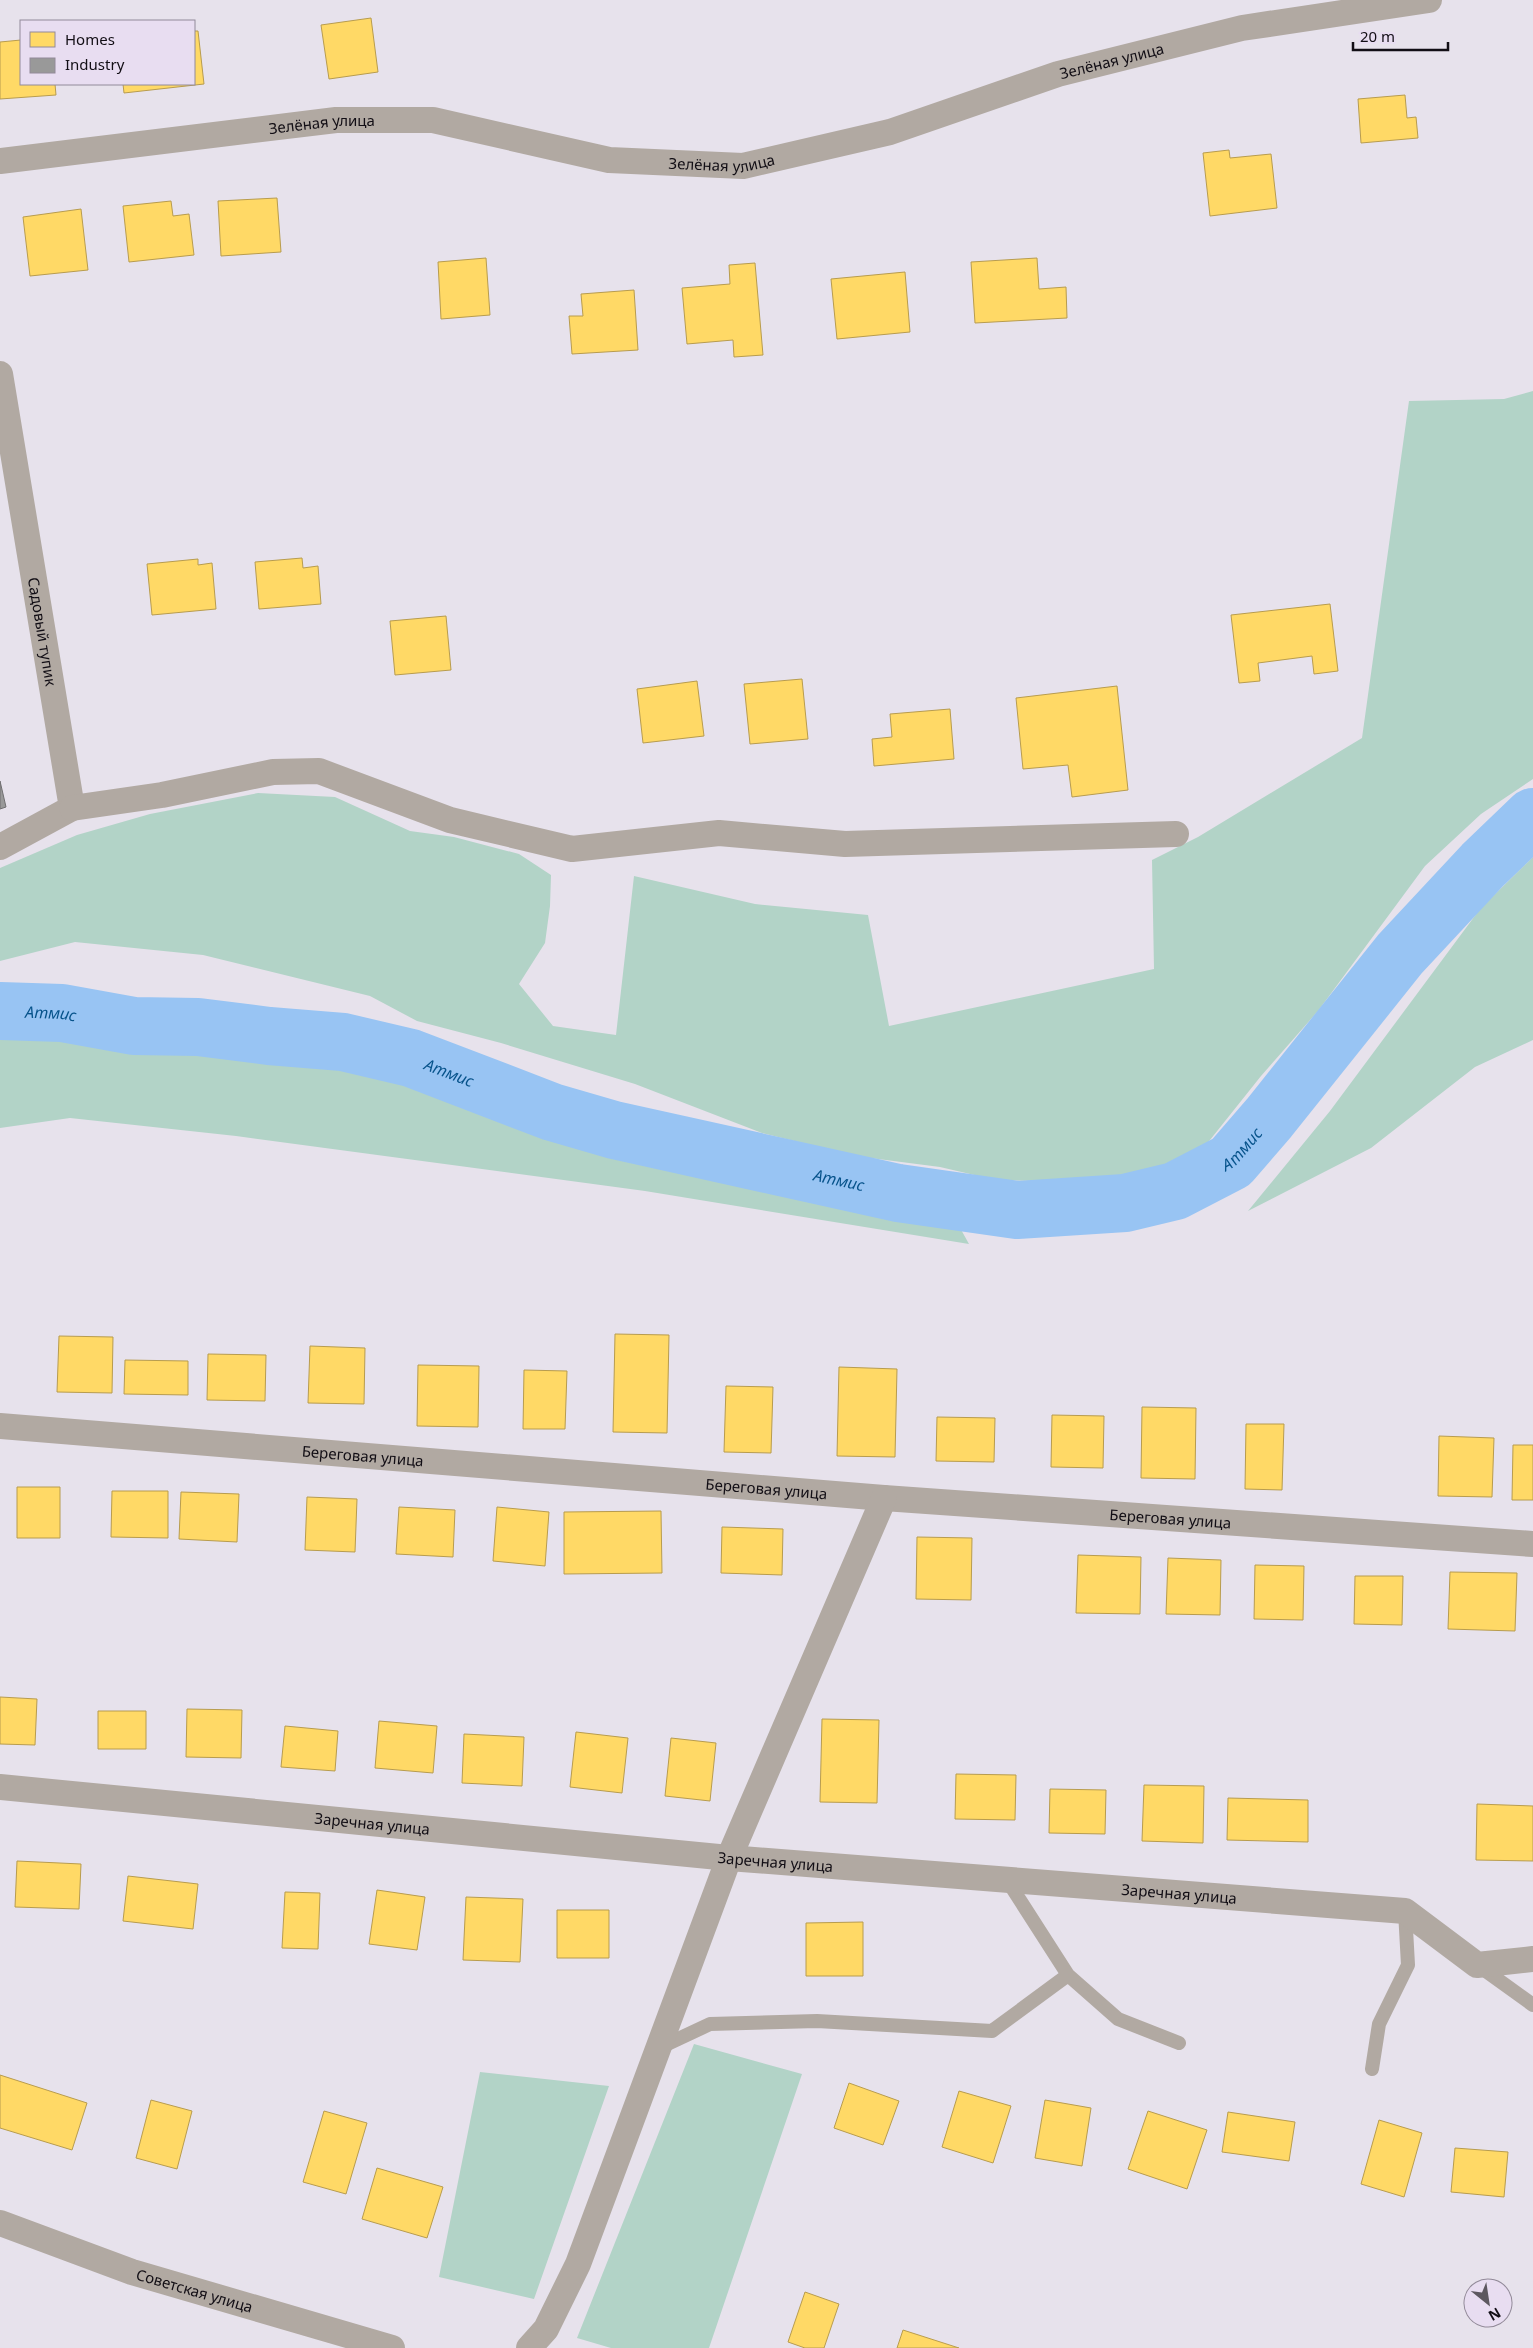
<svg xmlns="http://www.w3.org/2000/svg" width="1533" height="2348" font-family="'Noto Sans',sans-serif">
<style>
.green{fill:#b2d3c7}
.homes{fill:#ffd966;stroke:#b89c4e}
.industry{fill:#999;stroke:#706f71}
.lines{fill:none;stroke-linecap:round;stroke-linejoin:round}
.river{stroke:#98c4f3;stroke-width:58}
.lane{stroke:#b1a9a2;stroke-width:14}
.street{stroke:#b1a9a2;stroke-width:26}
.labels{text-anchor:middle;dominant-baseline:central;stroke-width:5;stroke-linejoin:round;paint-order:stroke}
.street-label{font-size:15px;fill:#120e15;stroke:#e8ddf1}
.water-label{font-size:16px;font-style:italic;fill:#07538b;stroke:#e8ddf1}
</style>
<rect width="100%" height="100%" fill="#e7e2ec"/>
<path class="green" d="M1533,391V779L1481,814L1425,866L1318,1011L1261,1076L1194,1160L1165,1175L1124,1183L996,1180L940,1167L855,1156L762,1133L635,1084L501,1043L417,1021L370,996L203,955L75,942L0,961V868L77,835L150,814L258,793L335,797L410,831L454,837L519,854L551,875L550,906L545,943L519,984L553,1026L616,1035L634,876L755,904L868,915L889,1026L1154,969L1152,860L1198,837L1362,738L1409,401L1504,399Z
M1533,857V1040L1475,1067L1371,1148L1248,1211L1330,1111L1480,909Z
M100,1029L163,1035L250,1054L364,1062L424,1083L512,1099L590,1142L707,1175L954,1217L969,1244L645,1191L236,1136L70,1118L0,1128V1036L25,1037Z
M694,2044L802,2074L709,2348H611L577,2338Z
M480,2072L609,2086L534,2299L439,2277Z"/>
<path class="homes" d="M371,18L378,72L329,79L321,25Z
M194,31H198L204,84L124,93L123,84H194Z
M21,40V84H55L56,95L0,99V42Z
M1405,95L1407,118L1416,117L1418,138L1361,143L1358,99Z
M1229,150L1230,158L1271,154L1277,208L1210,216L1203,153Z
M277,198L281,252L221,256L218,201Z
M171,201L173,216L189,214L194,255L129,262L123,206Z
M81,209L88,270L30,276L23,217Z
M486,258L490,315L441,319L438,262Z
M1037,258L1039,289L1066,287L1067,318L975,323L971,262Z
M755,263L763,355L734,357L733,340L687,344L682,288L730,284L729,265Z
M905,272L910,332L837,339L831,279Z
M634,290L638,350L572,354L569,316H583L581,294Z
M302,558L303,568L318,566L321,604L259,609L255,562Z
M198,559V565L212,563L216,609L152,615L147,564Z
M1330,604L1338,671L1314,674L1312,656L1258,663L1260,681L1239,683L1231,615Z
M446,616L451,670L395,675L390,621Z
M802,679L808,739L750,744L744,684Z
M697,681L704,736L643,743L637,689Z
M1117,686L1128,790L1072,797L1068,765L1023,769L1016,698Z
M950,709L954,759L874,766L872,739L892,737L890,714Z
M615,1334L669,1335L667,1433L613,1432Z
M59,1336L113,1337L112,1393L57,1392Z
M310,1346L365,1348L364,1404L308,1403Z
M208,1354L266,1355L265,1401L207,1400Z
M125,1360L188,1361V1395L124,1394Z
M418,1365L479,1366L478,1427L417,1426Z
M839,1367L897,1369L895,1457L837,1456Z
M524,1370L567,1371L565,1429H523Z
M726,1386L773,1387L771,1453L724,1452Z
M1142,1407L1196,1408L1195,1479L1141,1478Z
M1052,1415L1104,1416L1103,1468L1051,1467Z
M937,1417L995,1418L994,1462L936,1461Z
M1246,1424H1284L1282,1490L1245,1489Z
M1439,1436L1494,1438L1492,1497L1438,1496Z
M1513,1445H1533V1500H1512Z
M17,1487H60V1538H17Z
M112,1491H168V1538L111,1537Z
M181,1492L239,1494L237,1542L179,1539Z
M307,1497L357,1499L355,1552L305,1550Z
M399,1507L455,1510L453,1557L396,1554Z
M497,1507L549,1512L545,1566L493,1561Z
M661,1511L662,1573L564,1574V1512Z
M722,1527L783,1529L782,1575L721,1573Z
M917,1537L972,1538L971,1600L916,1599Z
M1078,1555L1141,1557L1140,1614L1076,1613Z
M1168,1558L1221,1560L1220,1615L1166,1614Z
M1255,1565L1304,1566L1303,1620L1254,1619Z
M1450,1572L1517,1573L1515,1631L1448,1629Z
M1355,1576H1403L1402,1625L1354,1624Z
M0,1697L37,1699L35,1745L0,1744Z
M187,1709L242,1710L241,1758L186,1757Z
M98,1711H146V1749H98Z
M822,1719L879,1720L877,1803L820,1802Z
M379,1721L437,1726L433,1773L375,1768Z
M285,1726L338,1731L335,1771L281,1767Z
M576,1732L628,1738L622,1793L570,1787Z
M464,1734L524,1737L522,1786L462,1783Z
M671,1738L716,1743L710,1801L665,1796Z
M956,1774L1016,1775L1015,1820L955,1819Z
M1144,1785L1204,1786L1203,1843L1142,1841Z
M1050,1789L1106,1790L1105,1834L1049,1833Z
M1228,1798L1308,1800V1842L1227,1840Z
M1477,1804L1533,1806V1861L1476,1860Z
M17,1861L81,1864L79,1909L15,1907Z
M128,1876L198,1884L193,1929L123,1921Z
M377,1890L425,1897L417,1950L369,1944Z
M285,1892L320,1893L318,1949L282,1948Z
M466,1897L523,1899L520,1962L463,1960Z
M557,1910H609V1958H557Z
M863,1922V1976H806V1923Z
M0,2075L87,2103L72,2150L0,2128Z
M849,2083L899,2101L883,2145L834,2128Z
M959,2091L1011,2106L993,2163L942,2147Z
M151,2100L192,2111L177,2169L136,2158Z
M1045,2100L1091,2108L1082,2166L1035,2158Z
M324,2111L367,2123L346,2194L303,2182Z
M1148,2111L1207,2130L1187,2189L1128,2169Z
M1228,2112L1295,2122L1289,2161L1222,2152Z
M1379,2120L1422,2133L1404,2197L1361,2184Z
M1455,2148L1508,2152L1504,2197L1451,2192Z
M377,2168L443,2187L427,2238L362,2219Z
M805,2292L839,2304L824,2348H805L788,2342Z
M903,2330L959,2348H897Z"/>
<path class="industry" d="M0,781L6,807L0,809Z"/>
<g class="lines">
<path class="river" id="s1" d="M0,1011L62,1013L134,1026L198,1027L269,1036L343,1042L411,1058L552,1112L614,1130L898,1193L1017,1210L1125,1203L1175,1191L1231,1162L1269,1118L1400,954L1483,865L1533,817"/>
<path class="lane" d="M1007,1880L1068,1975L1118,2019L1179,2043
M1479,1966L1533,2005
M659,2048L710,2024L817,2021L992,2031L1068,1975
M1372,2069L1379,2024L1408,1965L1405,1911"/>
<g class="street">
<path id="s2" d="M0,161L336,120H433L609,160L743,166L890,132L1058,74L1242,28L1429,0"/>
<path id="s3" d="M0,374L72,808L0,847"/>
<path d="M72,808L162,795L273,772L319,771L450,820L572,849L719,833L845,844L1176,834"/>
<path id="s4" d="M0,1426L884,1498L1533,1544"/>
<path id="s5" d="M0,1787L729,1858L1405,1911L1477,1965L1533,1959"/>
<path id="s6" d="M0,2223L132,2272L392,2348"/>
<path d="M529,2348L546,2329L578,2264L729,1858L884,1498"/>
</g>
</g>
<g class="labels">
<g class="street-label">
<text stroke="none"><textPath href="#s2" startOffset="1134">Зелёная улица</textPath></text>
<text stroke="none"><textPath href="#s2" startOffset="324">Зелёная улица</textPath></text>
<text stroke="none"><textPath href="#s2" startOffset="729">Зелёная улица</textPath></text>
<text stroke="none"><textPath href="#s3" startOffset="261">Садовый тупик</textPath></text>
<text stroke="none"><textPath href="#s4" startOffset="364">Береговая улица</textPath></text>
<text stroke="none"><textPath href="#s4" startOffset="769">Береговая улица</textPath></text>
<text stroke="none"><textPath href="#s4" startOffset="1174">Береговая улица</textPath></text>
<text stroke="none"><textPath href="#s5" startOffset="374">Заречная улица</textPath></text>
<text stroke="none"><textPath href="#s5" startOffset="779">Заречная улица</textPath></text>
<text stroke="none"><textPath href="#s5" startOffset="1184">Заречная улица</textPath></text>
<text stroke="none"><textPath href="#s6" startOffset="206">Советская улица</textPath></text>
</g>
<g class="water-label">
<text stroke="none"><textPath href="#s1" startOffset="51">Атмис</textPath></text>
<text stroke="none"><textPath href="#s1" startOffset="456">Атмис</textPath></text>
<text stroke="none"><textPath href="#s1" startOffset="1281">Атмис</textPath></text>
<text stroke="none"><textPath href="#s1" startOffset="861">Атмис</textPath></text>
</g>
</g>
<rect x="20" y="20" width="175" height="65" fill="#e8ddf1" stroke="#928a99"/>
<rect x="30" y="32" width="25" height="15" fill="#ffd966" stroke="#928a99"/>
<text x="65" y="45" font-size="15" fill="#120e15">Homes</text>
<rect x="30" y="58" width="25" height="15" fill="#999999" stroke="#928a99"/>
<text x="65" y="70" font-size="15" fill="#120e15">Industry</text>
<g transform="translate(1488 2303) rotate(150)"><circle r="24" fill="#e8ddf1" stroke="#928a99"/>
<path d="M0-4L9 19L0 12L-9 19Z" fill="#5d5860"/>
<text y="-8" font-size="14" font-weight="bold" text-anchor="middle" fill="#120e15">N</text>
</g>
<path d="M1353 42v8h95v-8" fill="none" stroke="#120e15" stroke-width="2.5"/>
<text x="1360" y="42" font-size="15" fill="#120e15" stroke="#e8ddf1" stroke-width="4" paint-order="stroke">20 m</text>
</svg>
